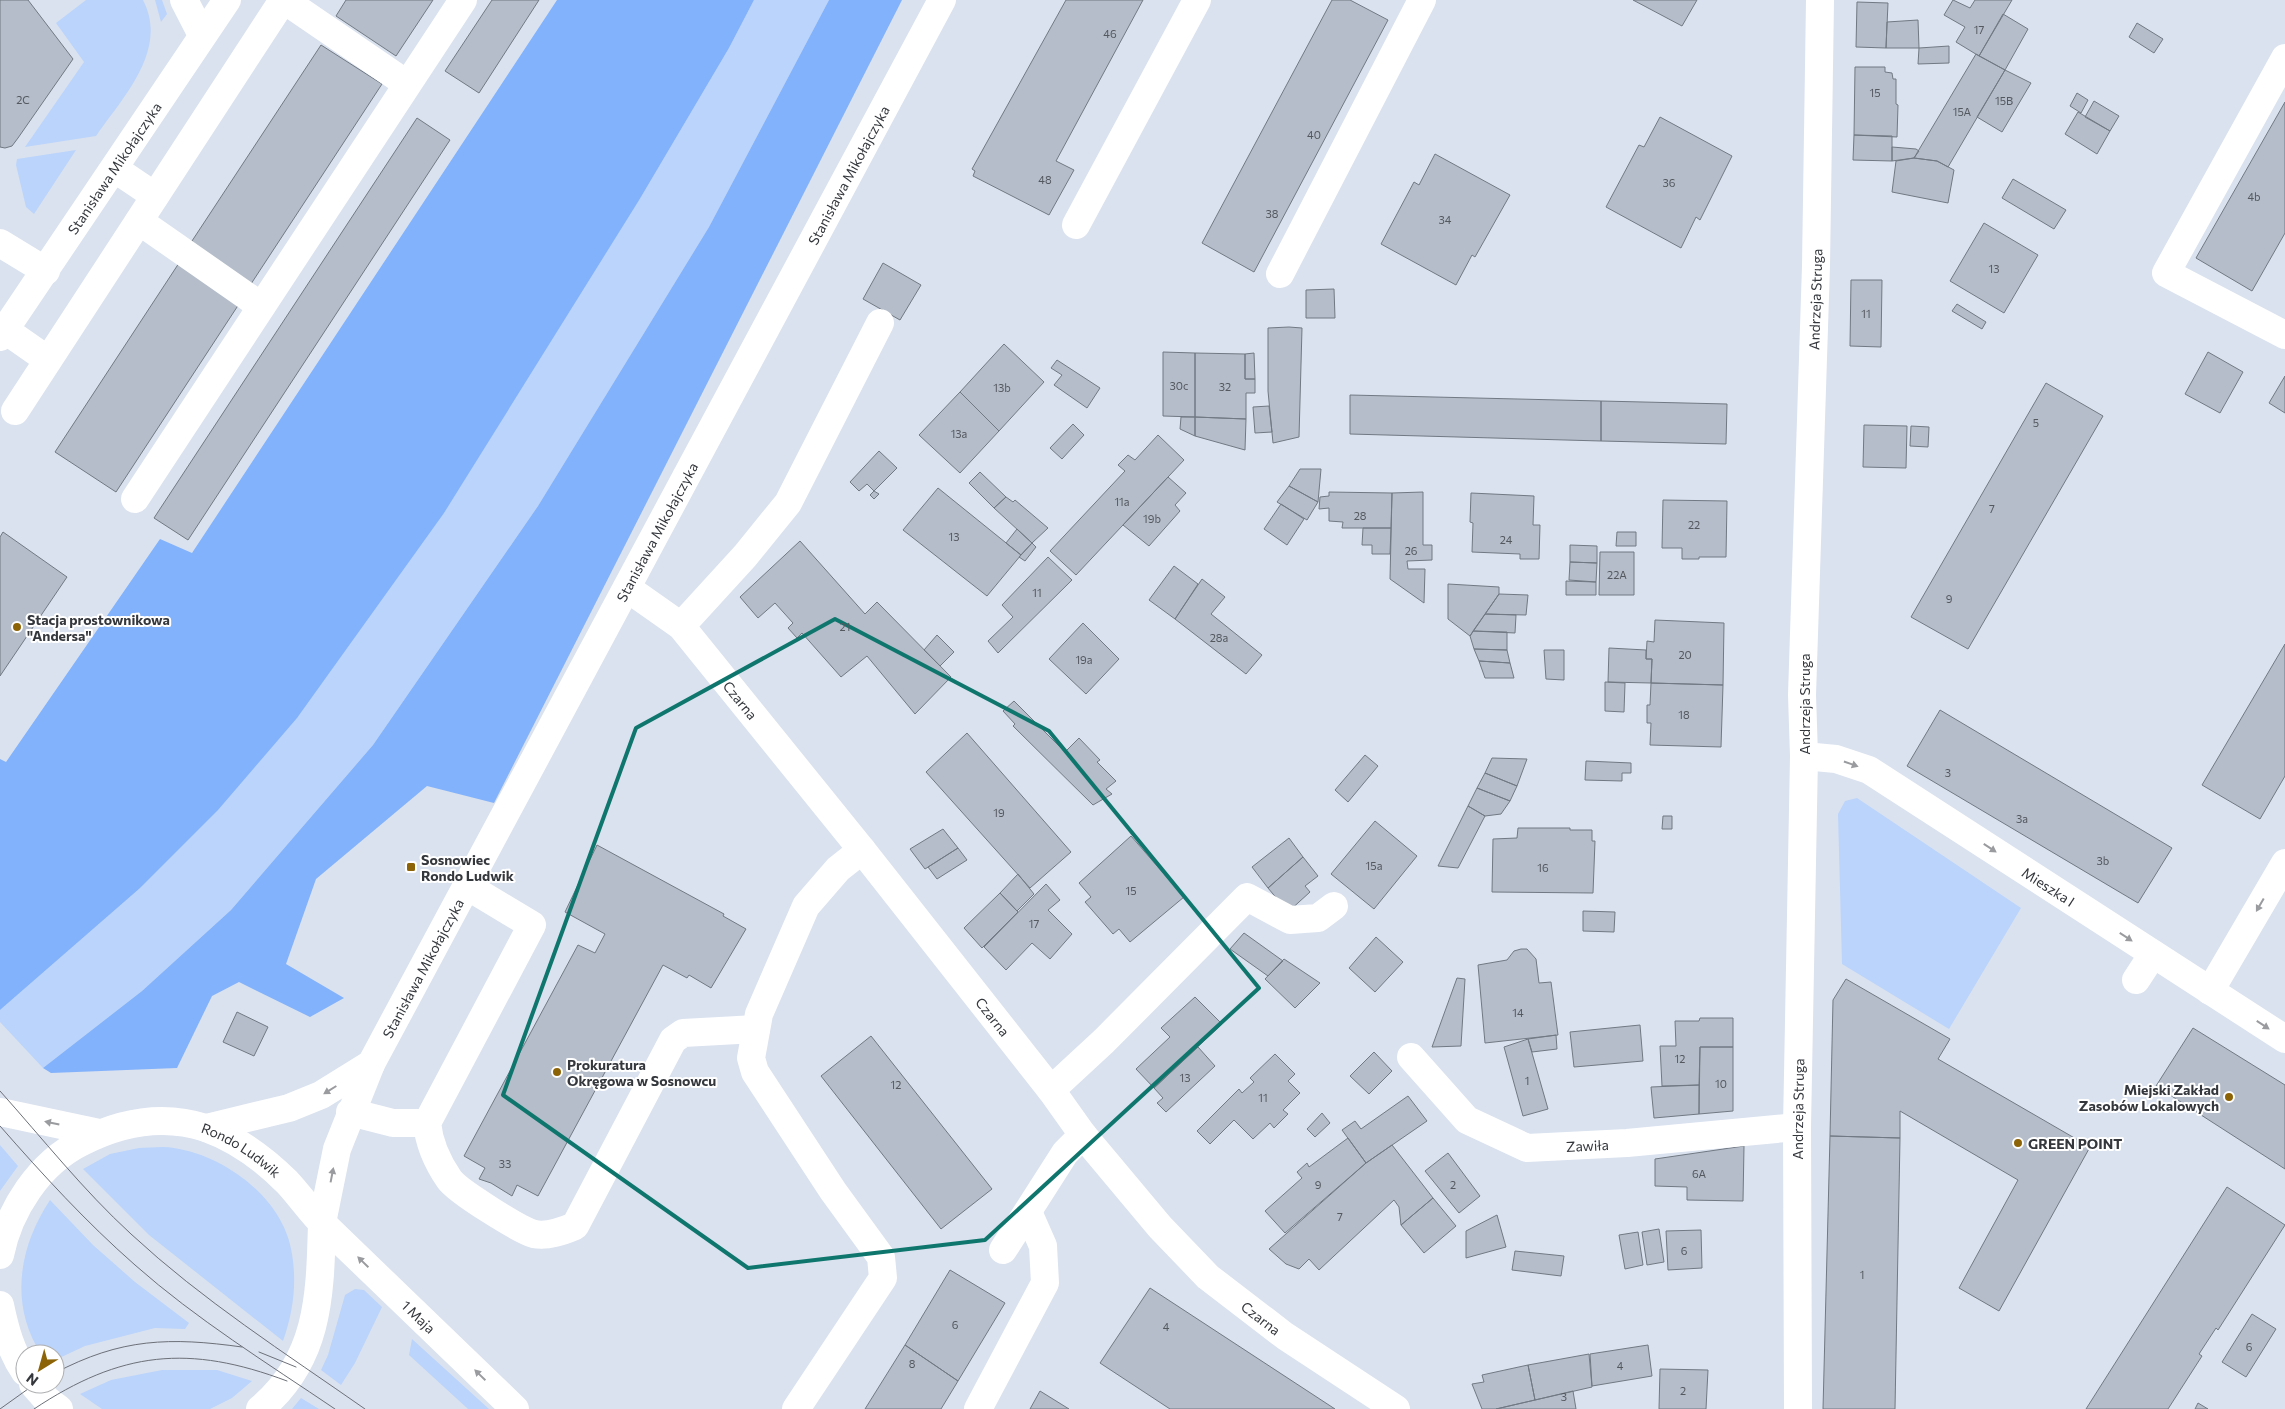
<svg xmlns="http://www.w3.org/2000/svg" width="2285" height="1409" font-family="Commissioner,sans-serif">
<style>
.green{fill:#bbd4fb}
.forest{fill:#82b2fb}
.building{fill:#b4bdc9;stroke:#717984}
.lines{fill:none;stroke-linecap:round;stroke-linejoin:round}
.minor{stroke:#fff;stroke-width:28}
.major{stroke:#fff;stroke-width:28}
.tram{stroke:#6c7078;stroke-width:1}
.oneway{fill:#9a9b9e}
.marked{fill:none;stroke:#0f766e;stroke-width:4;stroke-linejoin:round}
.poi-dot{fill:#8d6307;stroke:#fff;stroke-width:2}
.labels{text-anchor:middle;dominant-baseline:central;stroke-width:4;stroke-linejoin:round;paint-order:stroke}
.number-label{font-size:11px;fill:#54585f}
.street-label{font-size:14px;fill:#34373c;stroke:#fff}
.poi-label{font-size:14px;font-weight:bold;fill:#34373c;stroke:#fff;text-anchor:start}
</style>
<rect width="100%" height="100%" fill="#dae2ef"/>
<path class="green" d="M86,0H143C169,50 123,97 96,136L25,147L84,62L56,23Z
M155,0H162L167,14L161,22Z
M754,0H829L709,227L538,506L373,745L231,910L142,991L43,1068L0,1022V1010L139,889L641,197L729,48Z
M76,150L34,214L26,207L16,165L17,159Z
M1857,798L2021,908L1949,1029L1842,964L1838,814L1845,801Z
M0,1145L18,1166L0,1191Z
M139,1148C150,1148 163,1146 174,1148C226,1156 284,1199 292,1254C297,1284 293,1313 283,1341L149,1235L83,1169L110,1154Z
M50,1200L93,1245L135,1282L189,1323L185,1329L155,1328L85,1346L55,1360V1354H41C9,1304 19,1247 50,1200Z
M355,1289L364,1290L382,1307L355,1363L341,1385L321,1370L328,1355L345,1295Z
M412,1339L489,1409H468L409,1355Z
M162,1370H217L252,1381L232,1398L210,1409H102L80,1394L111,1380Z
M301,1398L319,1409H292Z"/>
<path class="forest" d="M557,0H754L729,48L641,197L444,513L297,718L218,810L139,889L0,1010V759L6,762L160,539L192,553Z
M829,0H902L494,803L427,786L316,879L286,964L344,998L310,1017L239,982L212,996L177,1068L51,1073L43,1068L142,991L231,910L373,745L538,506L709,227Z"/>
<path class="building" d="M0,0H28L73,59L18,138L12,146L5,148L0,147Z
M346,0H433L396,56L336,16Z
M492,0H539L479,93L445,71Z
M1066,0H1143L1056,161L1074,170L1049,215L973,176L975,171L972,169Z
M1332,0H1350L1388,20L1254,272L1202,243Z
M1633,0H1697L1682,26Z
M1953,0L1970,8L1975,0H2012L1979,56L1956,42L1965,27L1944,15Z
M1857,2L1888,3L1886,48L1856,47Z
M2003,14L2028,29L2005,70L1979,56Z
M1918,20L1919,48H1886L1887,22Z
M2137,23L2163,39L2154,53L2129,37Z
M321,45L382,84L249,287L188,247Z
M1949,46V63L1918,64L1919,48Z
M1976,54L2005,70L1948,167L1937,161L1914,158Z
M1855,67H1885V72L1892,73L1893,79H1896V104L1898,105L1897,137L1854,135Z
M2005,70L2031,83L2002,132L1977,117Z
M2077,93L2088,100L2081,113L2070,106Z
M2094,101L2119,116L2110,131L2085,117Z
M2285,102V233L2252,291L2196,258Z
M2078,112L2110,131L2097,154L2065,134Z
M1660,117L1732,156L1700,220L1696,217L1681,248L1606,207L1639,145L1644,147Z
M417,118L450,140L188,540L154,518Z
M1854,135L1892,136V161L1853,160Z
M1892,147L1916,149L1919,151L1914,158L1892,161Z
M1435,154L1510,195L1475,257L1472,255L1456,285L1381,244L1414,182L1419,185Z
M1914,158L1937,161L1954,170L1948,203L1892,192L1896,161Z
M2013,179L2066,210L2054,229L2002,198Z
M1984,223L2038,255L2004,313L1950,281Z
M179,263L239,304L116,492L55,452Z
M883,263L921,285L900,320L863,299Z
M1851,280H1882L1881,347L1850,346Z
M1334,289L1335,318H1306V290Z
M1957,304L1986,322L1982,329L1952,311Z
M1289,327L1302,328L1299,437L1273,443L1268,391V328Z
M1004,344L1044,382L999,431L960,392Z
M1163,352L1195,353V417L1163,416Z
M2208,352L2243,372L2220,413L2185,394Z
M1195,353L1245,354V379H1255V393H1246V419L1195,417Z
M1254,353L1255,379H1245V354Z
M1057,360L1100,388L1087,408L1054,385L1062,375L1051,368Z
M2285,376V413L2269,403Z
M2046,383L2103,416L1968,649L1911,617Z
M960,392L999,431L960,473L919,435Z
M1350,395L1601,401V441L1350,434Z
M1601,401L1727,404L1726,444L1601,441Z
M1269,406L1272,432L1255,433L1253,407Z
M1181,417H1195V436L1180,429Z
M1195,417L1246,419L1245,450L1195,436Z
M1073,424L1084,435L1062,459L1050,448Z
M1864,425L1907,426L1906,468L1863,467Z
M1911,426L1929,427L1928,447L1910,446Z
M1158,435L1184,460L1076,575L1050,551L1125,471L1118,465L1128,455L1135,460Z
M879,451L897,468L874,491L867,484L859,491L850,482Z
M1300,469H1321L1318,502L1289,486Z
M980,472L1006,497L994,508L969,483Z
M1168,477L1186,493L1175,505L1180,511L1149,546L1123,525Z
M1289,486L1318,502L1307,520L1277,502Z
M938,488L1021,555L987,596L903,530Z
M874,491L879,494L874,499L870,495Z
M1329,492L1392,493L1391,528H1342L1343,522L1329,521V508L1319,509L1320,497L1329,496Z
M1423,492V545H1432V560L1407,561L1408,569H1425L1424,603L1390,579L1392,493Z
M1471,493L1534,496L1533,525H1540L1539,559H1520V554L1472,552L1473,523L1470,522Z
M1006,497L1013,502L1015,500L1048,528L1032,543L994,508Z
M1663,500L1727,501L1726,557H1699V559H1682V548H1662Z
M1281,504L1304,519L1287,545L1264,529Z
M1363,528H1391L1390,554H1372V545H1362Z
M1017,529L1032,543L1021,555L1006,543Z
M3,532L67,577L0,676V537Z
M1617,532H1636V546H1616Z
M800,541L865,614L877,602L951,677L915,714L867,656L841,677L802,633L797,638L788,628L793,623L775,603L758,618L740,597Z
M1032,543L1036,547L1025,561L1019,557Z
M1570,545L1597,546V563L1570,562Z
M1600,552H1634V595H1599Z
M1048,557L1072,580L998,653L988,641L1013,617L1002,605Z
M1570,562L1597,563L1596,582L1569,580Z
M1174,566L1198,584L1175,619L1149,600Z
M1202,579L1225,597L1211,614L1262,655L1246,674L1175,619Z
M1566,581L1596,582V595H1566Z
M1448,584L1499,587V594L1470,636L1448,619Z
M1499,594L1528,595L1526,615L1485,614Z
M1485,614L1516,615L1515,633L1473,631Z
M1655,620L1724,623L1723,685L1651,683L1652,659H1646L1647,641L1654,642Z
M1083,623L1119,659L1086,694L1049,659Z
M1473,631L1507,632V650L1474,649L1470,636Z
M937,635L954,652L940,666L924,650Z
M2285,644V776L2260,819L2202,785Z
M1609,648L1646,650V659H1652L1651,683L1608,682Z
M1474,649L1507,650L1510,663L1479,661Z
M1544,650H1564V680L1546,679Z
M1479,661L1510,663L1514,678H1485Z
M1605,682L1625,683L1624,712L1605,711Z
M1651,683L1723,685L1721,747L1650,745L1651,723H1647V705H1650Z
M1014,701L1065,752L1079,738L1100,760L1097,762L1116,781L1106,789L1112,794L1093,805L1013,726L1015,724L1003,711Z
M1940,710L2172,848L2138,903L1907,766Z
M967,733L1071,852L1030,888L926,772Z
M1365,755L1378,766L1348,802L1335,790Z
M1492,758L1527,759L1517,786L1485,773Z
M1586,761L1631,763V773H1622V781L1585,780Z
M1485,773L1517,786L1510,801L1477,788Z
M1477,788L1510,801L1501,814L1485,816L1468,806Z
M1468,806L1485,816L1458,868L1438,866Z
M1663,816H1672V829H1662Z
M1375,821L1417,856L1374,909L1331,874Z
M1518,828H1570V830H1592V841H1595L1593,893L1492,892L1493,839L1517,838Z
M943,829L958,848L925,869L910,849Z
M1131,836L1184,897L1130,942L1119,929L1113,934L1085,902L1091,897L1079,883Z
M1289,838L1303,857L1268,888L1252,867Z
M597,845L724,914L723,916L746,929L711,988L689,975L687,978L663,965L538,1196L517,1185L512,1196L491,1183L479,1179L485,1168L464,1156L578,945L595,953L605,934L565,912Z
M958,848L967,860L937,879L928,867Z
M1303,857L1318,876L1305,886L1310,892L1288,912L1268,888Z
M1018,874L1034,894L1017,911L1000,893Z
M1046,884L1060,900L1048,910L1072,934L1050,959L1032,943L1006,970L984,947Z
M1000,893L1018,912L982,948L964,928Z
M1583,911L1615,912L1614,932L1583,931Z
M1244,933L1283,961L1268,976L1230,949Z
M1376,937L1403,962L1375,992L1349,968Z
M1521,949H1527L1536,959L1539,983L1551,982L1558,1035L1485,1043L1478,965L1507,960L1514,951Z
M1284,959L1320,983L1295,1008L1265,979Z
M1457,978L1465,979L1461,1046L1432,1047Z
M1846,979L1950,1039L1938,1059L2090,1147L1999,1311L1959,1288L2018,1180L1900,1111V1138L1830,1136L1833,1000Z
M1195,997L1222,1024L1154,1088L1136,1069L1170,1037L1161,1028Z
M237,1012L268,1027L254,1056L223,1042Z
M1700,1018H1733V1047H1700L1699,1085L1662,1086L1660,1046H1676L1675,1021H1699Z
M1640,1025L1643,1061L1574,1067L1570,1032Z
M2193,1028L2285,1085V1169L2156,1086Z
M1556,1035L1557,1049L1532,1052L1528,1039Z
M871,1036L992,1189L941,1229L821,1076Z
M1528,1039L1548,1109L1523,1116L1504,1047Z
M1198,1047L1215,1066L1166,1112L1157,1103L1163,1098L1154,1088Z
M1700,1047H1733V1111L1699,1114Z
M1374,1052L1392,1071L1369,1094L1350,1076Z
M1275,1054L1295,1074L1288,1081L1300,1093L1283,1110L1288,1114L1274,1128L1270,1123L1253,1139L1234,1120L1210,1144L1197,1131L1239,1089L1242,1093L1254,1082L1250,1078Z
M1699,1085V1114L1654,1118L1651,1087Z
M1408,1096L1427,1121L1366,1163L1342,1130L1355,1121L1361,1129Z
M1322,1113L1330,1123L1315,1137L1307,1129Z
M1830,1136L1900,1138L1895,1409H1823Z
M1348,1138L1366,1163L1285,1233L1265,1211L1302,1178L1297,1172L1307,1163L1309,1167Z
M1392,1145L1433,1198L1401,1225L1399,1207L1394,1200L1319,1270L1309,1259L1299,1269L1286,1264L1269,1249L1366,1163Z
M1744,1146L1743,1201L1687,1200V1187L1655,1186V1159Z
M1448,1153L1480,1196L1459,1213L1425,1171Z
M2227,1187L2285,1225L2218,1330L2216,1328L2199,1354L2202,1356L2168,1409H2086Z
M1433,1198L1456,1226L1424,1253L1401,1225Z
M1497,1215L1506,1247L1466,1258V1231Z
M1659,1229L1664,1262L1647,1265L1642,1232Z
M1701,1230L1702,1268L1668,1270L1666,1231Z
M1638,1232L1643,1265L1625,1269L1619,1235Z
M1515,1251L1564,1256L1561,1276L1512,1270Z
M950,1270L1005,1303L958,1381L905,1345Z
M1150,1288L1335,1409H1170L1100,1363Z
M2252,1314L2276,1329L2246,1377L2222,1362Z
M905,1345L958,1381L941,1409H865Z
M1648,1345L1652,1376L1592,1386L1590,1354Z
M1589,1354L1592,1387L1535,1400L1528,1365Z
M1528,1365L1535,1400L1496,1409H1482L1472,1384L1484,1382L1482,1375Z
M1660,1369L1708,1370L1706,1409H1659Z
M1040,1391L1069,1409H1030Z
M1573,1391L1576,1409H1496L1535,1400Z
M2198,1403L2208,1409H2195Z"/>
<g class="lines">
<g class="minor">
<path d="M184,0L202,35"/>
<path d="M284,0L407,84"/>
<path d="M2285,58L2166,273L2285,335"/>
<path d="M115,169L155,196"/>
<path d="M139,221L261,306"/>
<path d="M1076,225L1197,0"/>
<path d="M0,243L46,271"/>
<path d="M1280,274L1422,0"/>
<path d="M5,330L48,360"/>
<path id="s1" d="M0,337L227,0"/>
<path d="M15,411L283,0"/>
<path d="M135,499L463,0"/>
<path id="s2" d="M627,588L681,626L862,850L1051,1090L1083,1135L1160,1227L1208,1277L1285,1336L1396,1409"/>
<path d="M681,626L745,556L788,503L880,323"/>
<path id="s3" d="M1804,756L1836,759L1869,770L2285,1039"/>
<path d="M467,886L532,925L427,1123C429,1143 438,1163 449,1179C457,1191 520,1230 534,1234C547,1237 563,1231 575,1226L673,1040L683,1033L756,1029"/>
<path d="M2136,980L2153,954"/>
<path d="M2210,991L2285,863"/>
<path id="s4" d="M1411,1057L1467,1120L1527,1148L1627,1143L1797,1127"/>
<path d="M1051,1090L1104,1041L1247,897L1290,920L1318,918L1334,906"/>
<path d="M350,1112L393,1123H427"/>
<path d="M206,1128L289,1108L321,1095L371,1064"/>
<path id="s5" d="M322,1223L337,1149L371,1064L942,0"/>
<path d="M1003,1250L1065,1153L1083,1135"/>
<path d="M796,1409L883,1278L881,1257L833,1191L755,1072L751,1058L759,1014L806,906L838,869L862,850"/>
<path d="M978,1409L1045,1283L1043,1246L1028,1212"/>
<path id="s6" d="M1798,1409L1797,1127L1804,756L1802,695L1816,266L1820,0"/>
</g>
<g class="major">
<path d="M0,1112L99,1133"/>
<path id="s7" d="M0,1255C9,1210 39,1163 82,1142C121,1122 163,1114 206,1128C237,1139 264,1159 287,1182C300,1196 311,1212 324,1225C388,1287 452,1348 515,1409"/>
<path d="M0,1305C5,1329 11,1352 25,1372"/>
<path d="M33,1384L47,1400L59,1409"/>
<path d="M260,1409C320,1359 320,1294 322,1223"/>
</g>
<path class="tram" d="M0,1091C43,1139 83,1190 131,1234C202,1300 285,1353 365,1409
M0,1126C43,1175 86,1222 135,1265C196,1319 267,1363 335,1409
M259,1352L296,1367
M55,1373C121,1338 170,1337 242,1347
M0,1409L35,1384
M34,1409C121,1351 189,1344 287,1381"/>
</g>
<defs><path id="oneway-solid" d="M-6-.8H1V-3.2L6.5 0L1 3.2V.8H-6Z" transform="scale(1.25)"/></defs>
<g class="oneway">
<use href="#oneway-solid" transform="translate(1851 764) rotate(19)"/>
<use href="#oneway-solid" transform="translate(1990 848) rotate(33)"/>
<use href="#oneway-solid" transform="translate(2260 905) rotate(120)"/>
<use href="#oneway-solid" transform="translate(2126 937) rotate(33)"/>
<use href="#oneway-solid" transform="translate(2263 1025) rotate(33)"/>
<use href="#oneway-solid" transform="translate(330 1090) rotate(148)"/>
<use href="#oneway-solid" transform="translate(52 1123) rotate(-168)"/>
<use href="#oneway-solid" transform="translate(332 1175) rotate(-79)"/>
<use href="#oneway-solid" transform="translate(363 1262) rotate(-136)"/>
<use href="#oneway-solid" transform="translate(480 1375) rotate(-136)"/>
</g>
<path class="marked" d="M835,619L1049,731L1259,988L985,1240L748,1268L503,1095L636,728Z"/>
<g class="poi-dot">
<circle cx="17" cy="627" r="5"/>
<rect x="406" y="862" width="10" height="10" rx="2.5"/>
<circle cx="557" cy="1072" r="5"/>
<circle cx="2229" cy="1097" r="5"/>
<circle cx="2018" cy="1143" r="5"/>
</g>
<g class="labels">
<g class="number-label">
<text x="1979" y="29">17</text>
<text x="1110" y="33">46</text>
<text x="1875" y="92">15</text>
<text x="23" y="99">2C</text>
<text x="2004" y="100">15B</text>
<text x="1962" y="111">15A</text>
<text x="1314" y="134">40</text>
<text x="1045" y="179">48</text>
<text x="1669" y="182">36</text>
<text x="2254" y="196">4b</text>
<text x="1272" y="213">38</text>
<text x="1445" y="219">34</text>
<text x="1994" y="268">13</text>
<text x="1866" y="313">11</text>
<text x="1179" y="385">30c</text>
<text x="1225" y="386">32</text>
<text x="1002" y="387">13b</text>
<text x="2036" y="422">5</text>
<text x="959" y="433">13a</text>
<text x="1122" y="501">11a</text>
<text x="1992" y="508">7</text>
<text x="1360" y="515">28</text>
<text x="1152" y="518">19b</text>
<text x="1694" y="524">22</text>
<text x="954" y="536">13</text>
<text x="1506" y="539">24</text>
<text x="1411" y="550">26</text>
<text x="1617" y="574">22A</text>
<text x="1037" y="592">11</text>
<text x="1949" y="598">9</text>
<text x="845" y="626">21</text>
<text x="1219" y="637">28a</text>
<text x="1685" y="654">20</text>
<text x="1084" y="659">19a</text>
<text x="1684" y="714">18</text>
<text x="1948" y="772">3</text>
<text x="999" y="812">19</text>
<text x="2022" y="818">3a</text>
<text x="2103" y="860">3b</text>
<text x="1374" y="865">15a</text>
<text x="1543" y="867">16</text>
<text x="1131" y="890">15</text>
<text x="1034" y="923">17</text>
<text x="1518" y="1012">14</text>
<text x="1680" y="1058">12</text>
<text x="1185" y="1077">13</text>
<text x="1527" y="1080">1</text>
<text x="1721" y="1083">10</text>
<text x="896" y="1084">12</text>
<text x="1263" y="1097">11</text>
<text x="505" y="1163">33</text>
<text x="1699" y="1173">6A</text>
<text x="1318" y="1184">9</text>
<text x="1453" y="1184">2</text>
<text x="1340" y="1216">7</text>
<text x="1684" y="1250">6</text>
<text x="1862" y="1274">1</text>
<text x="955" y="1324">6</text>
<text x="1166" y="1326">4</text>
<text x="2249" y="1346">6</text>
<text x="912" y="1363">8</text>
<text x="1620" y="1365">4</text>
<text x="1683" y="1390">2</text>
<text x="1564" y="1396">3</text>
</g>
<g class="street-label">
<text stroke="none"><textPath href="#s1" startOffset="204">Stanisława Mikołajczyka</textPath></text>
<text stroke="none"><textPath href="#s5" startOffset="1176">Stanisława Mikołajczyka</textPath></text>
<text stroke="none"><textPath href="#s6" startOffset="1110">Andrzeja Struga</textPath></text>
<text stroke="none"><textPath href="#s5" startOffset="771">Stanisława Mikołajczyka</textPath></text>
<text stroke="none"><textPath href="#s2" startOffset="161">Czarna</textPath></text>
<text transform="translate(1804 704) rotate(-90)">Andrzeja Struga</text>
<text stroke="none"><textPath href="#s3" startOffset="281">Mieszka I</textPath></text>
<text stroke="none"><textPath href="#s5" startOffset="276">Stanisława Mikołajczyka</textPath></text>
<text stroke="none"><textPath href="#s2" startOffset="566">Czarna</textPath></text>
<text stroke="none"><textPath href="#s6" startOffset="300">Andrzeja Struga</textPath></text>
<text stroke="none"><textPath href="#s4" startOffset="211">Zawiła</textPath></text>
<text stroke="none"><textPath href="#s7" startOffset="314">Rondo Ludwik</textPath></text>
<text stroke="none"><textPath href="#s7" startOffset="559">1 Maja</textPath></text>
<text stroke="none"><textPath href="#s2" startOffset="971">Czarna</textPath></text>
</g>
<g class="poi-label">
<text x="27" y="619">Stacja prostownikowa<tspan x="27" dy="16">"Andersa"</tspan></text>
<text x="421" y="859">Sosnowiec<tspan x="421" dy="16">Rondo Ludwik</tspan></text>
<text x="567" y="1064">Prokuratura<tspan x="567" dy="16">Okręgowa w Sosnowcu</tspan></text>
<text x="2219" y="1089" text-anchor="end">Miejski Zakład<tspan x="2219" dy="16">Zasobów Lokalowych</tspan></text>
<text x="2028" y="1143">GREEN POINT</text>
</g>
</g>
<g transform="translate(40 1369) rotate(217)"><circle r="24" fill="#ffffff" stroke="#aeafb1"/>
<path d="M0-4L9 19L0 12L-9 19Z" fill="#8d6307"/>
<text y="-8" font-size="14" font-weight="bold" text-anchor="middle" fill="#34373c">N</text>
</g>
</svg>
